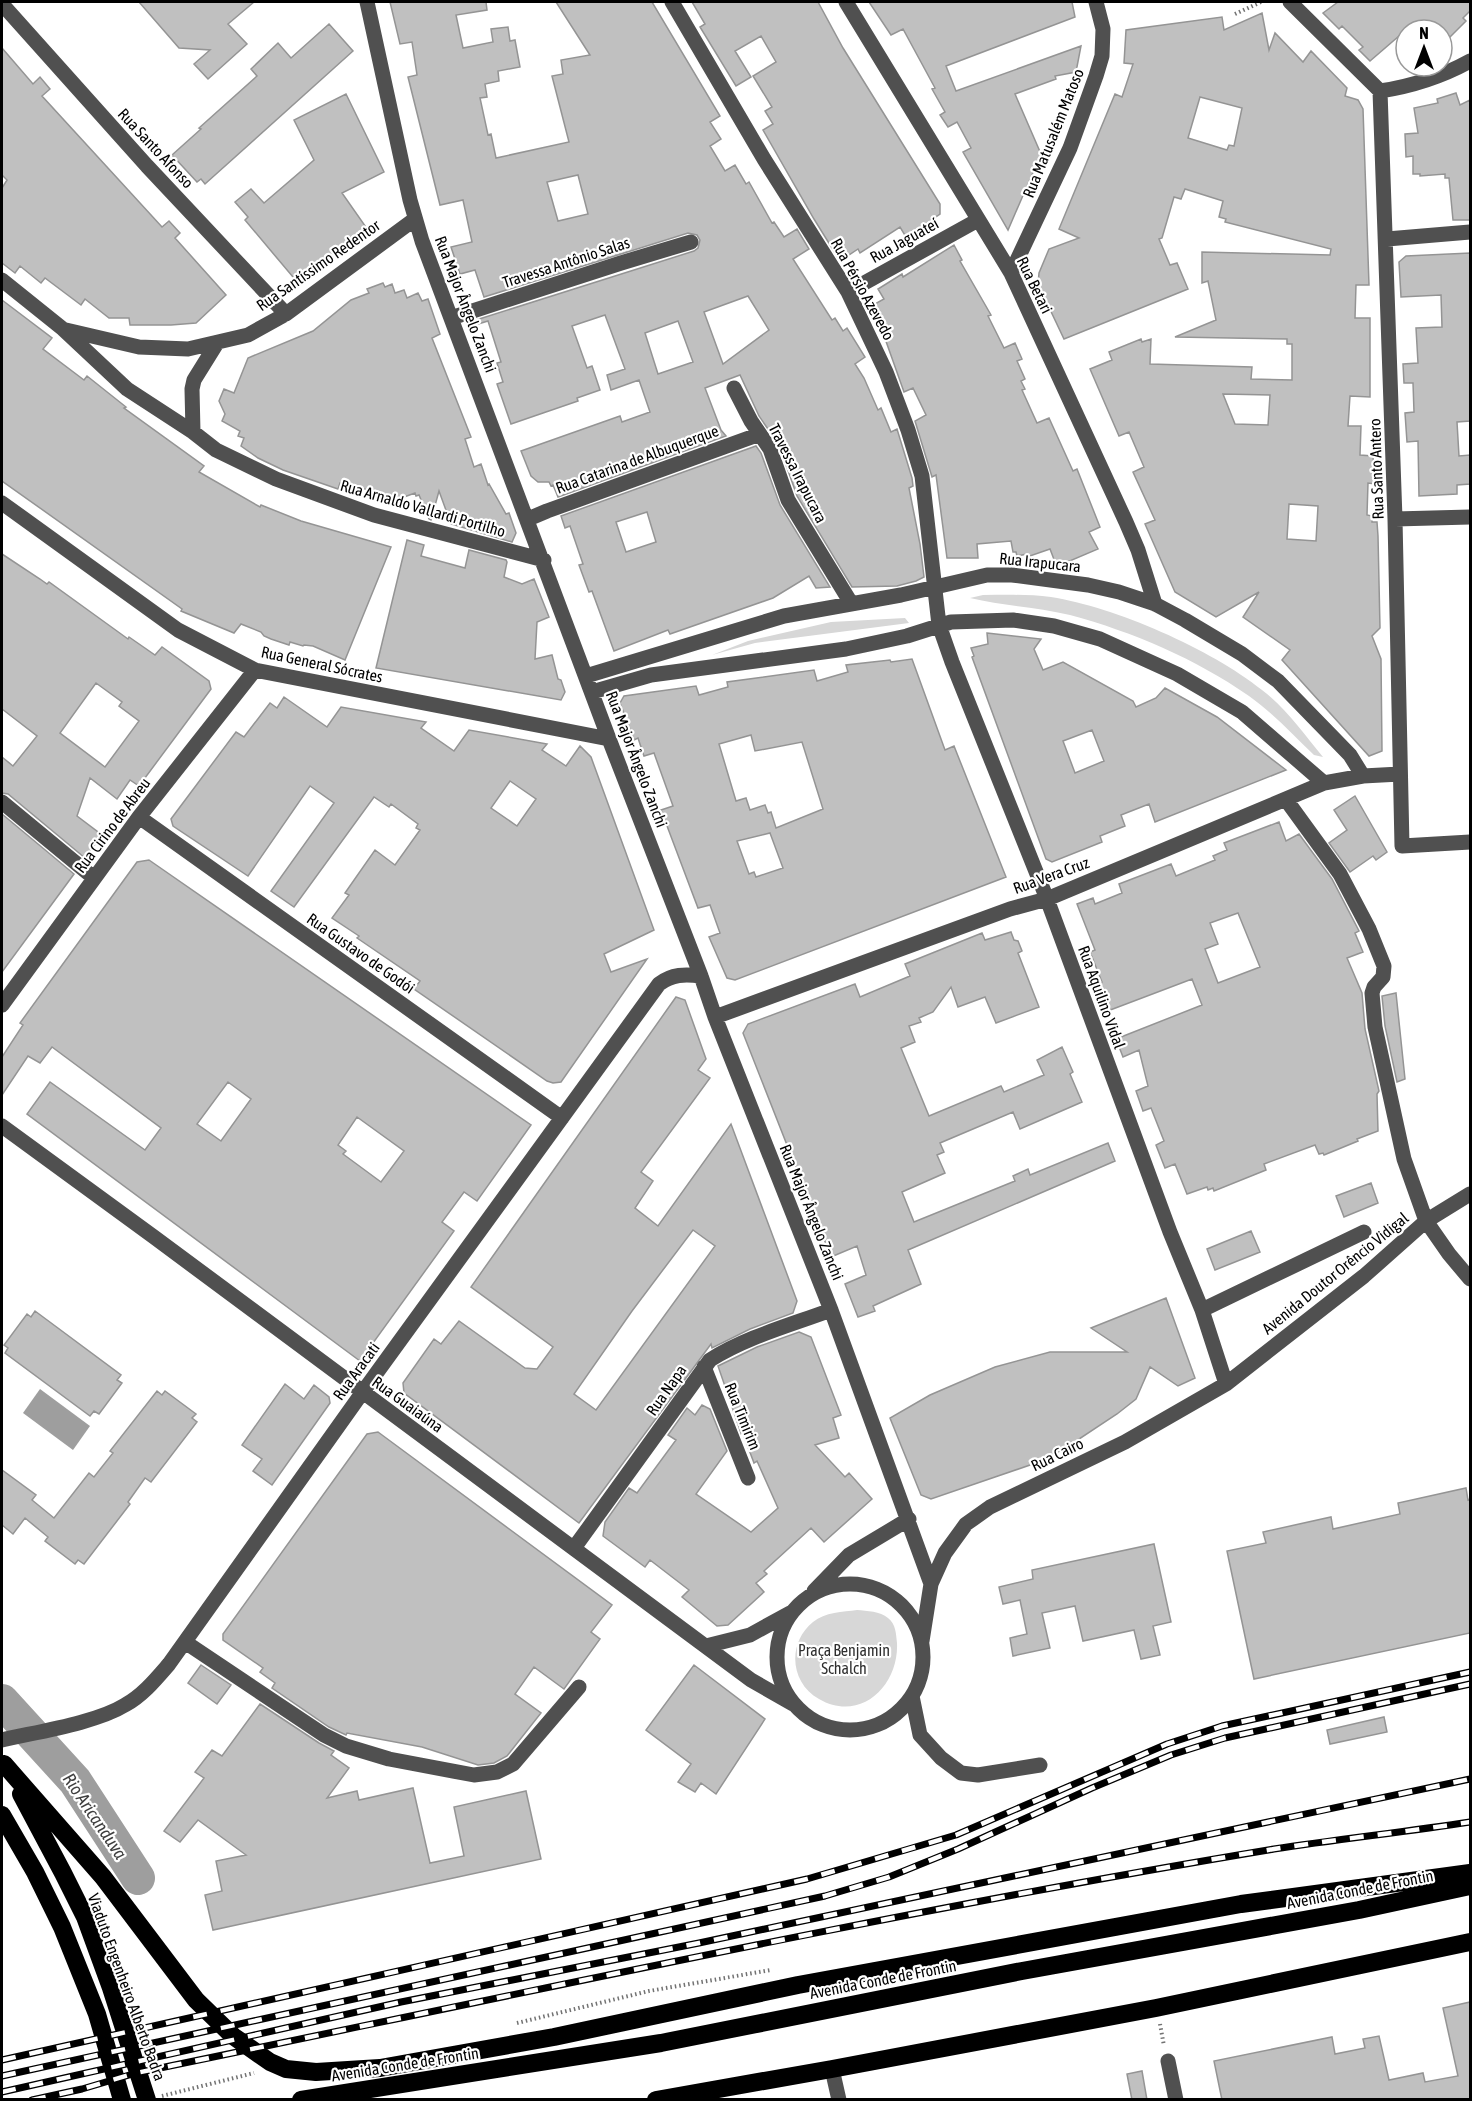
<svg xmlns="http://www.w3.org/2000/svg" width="1472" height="2101" font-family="'Asap Condensed',sans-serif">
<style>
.green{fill:#d7d7d7}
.water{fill:#9e9e9e}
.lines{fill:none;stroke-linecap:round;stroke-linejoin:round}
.river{stroke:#9e9e9e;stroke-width:34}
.building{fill:#c0c0c0;stroke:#949494;stroke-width:1.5;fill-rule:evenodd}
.path{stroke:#727272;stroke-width:4;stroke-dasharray:1.5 3;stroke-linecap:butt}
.minor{stroke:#505050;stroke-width:15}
.highway{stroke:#000;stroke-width:18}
.rail-casing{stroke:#000;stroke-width:7}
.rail{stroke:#fff;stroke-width:4.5;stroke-dasharray:14;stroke-linecap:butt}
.labels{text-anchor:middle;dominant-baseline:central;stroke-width:4.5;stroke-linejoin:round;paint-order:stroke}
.street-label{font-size:16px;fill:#000;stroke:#fff}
.park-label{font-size:16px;fill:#2e2e2e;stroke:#fff}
.water-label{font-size:18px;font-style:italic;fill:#3f3f3f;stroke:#fff}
</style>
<rect width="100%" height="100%" fill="#fff"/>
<path class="green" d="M983,595C1005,595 1028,594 1051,597C1115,607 1211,649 1262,690C1286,708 1304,734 1323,757L1314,755C1293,735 1273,713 1249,696C1196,659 1133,632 1070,615C1037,607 1003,606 970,598Z
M905,618L909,623L755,643L712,655L748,641L831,622Z
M857,1610C867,1611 880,1611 888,1618C896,1624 896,1634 897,1643C899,1686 860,1723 819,1699C790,1683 787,1643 813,1622C825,1612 843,1612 857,1610Z"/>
<path class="water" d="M40,1389L90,1426L73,1450L23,1413Z"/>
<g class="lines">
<path class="river" d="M2,1701L75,1781L138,1878"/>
</g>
<path class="building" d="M139,2H254L228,24L247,44L208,79L194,64L210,50L179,48Z
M390,2H486L487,10L456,15L463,48L493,42L491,29L508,27L510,41L515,40L520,67L498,71L499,81L485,84L487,97L480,98L488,135L491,134L496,158L569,142L552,76L563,74L561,60L590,55L556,2H652L720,116L710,122L721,139L710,146L725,171L735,165L746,184L749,182L772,223L774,222L784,237L797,229L809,249L793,259L832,320L835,318L843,331L847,328L865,357L855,364L864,378L878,410L881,408L891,432L897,429L912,478L913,486L909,488L920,544L924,577L916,581L897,586L852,587L797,496L779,445L759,416L740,375L705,388L721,430L726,436L558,497L553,485L551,486L549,482H538L531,476L521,451L620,416L622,422L650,412L639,380L611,390L607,375L625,369L605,315L572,326L587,368L592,366L600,390L577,398L578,401L511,424L497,384L503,382L497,363L501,362L488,321L478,324L476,320L694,251L698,248L700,240L697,235L688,233L484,297L475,270L460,274L451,247L472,242L463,200L440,205L408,77L417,75L412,42L400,44ZM578,175L588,214L558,221L547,182ZM748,296L769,330L723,364L704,312ZM678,321L693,362L658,374L645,333Z
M692,2H818L843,48L940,204V214L906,237L900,227L860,253L858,249L840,261L814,219L763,130L773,124L765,111L772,107L753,76L776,62L761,36L735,51L751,77L736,86L700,27L705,24Z
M869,2H1072L1075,17L946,66L956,91L1081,46L1076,72L1055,76L1056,79L1015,94L1041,154L1008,230L963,152L971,148L957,122L948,127L940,115L945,112L932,89L935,88L903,29L891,35Z
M1338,2H1470V11L1463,18L1466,21L1442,45V30H1406L1370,61L1359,50L1363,47L1342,26L1339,29L1323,13Z
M1262,13L1269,50L1275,33L1303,62L1311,51L1347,88L1345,96L1358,100L1363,109L1369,285H1356L1355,318H1370V397L1350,396L1348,426H1361L1360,455L1373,456L1375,484L1368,483L1367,515L1372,516V522H1377L1378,536L1380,628L1372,636L1381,659L1382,751L1369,756L1282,660L1290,650L1243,617L1259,592L1216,617L1175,592L1145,524L1155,520L1133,472L1144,467L1129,432L1119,436L1090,369L1112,360L1109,352L1141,339L1142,342L1151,339L1150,364L1252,367L1251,379L1292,380V344H1287V339L1175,337L1216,320L1208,281L1202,283V252L1330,255L1331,249L1225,222L1226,219L1219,217L1223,201L1185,189L1181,199L1174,197L1162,238L1159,239L1170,265L1177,263L1188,289L1064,339L1038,284L1039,273L1049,249L1079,238L1059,229L1115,94L1122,97L1133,64L1124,63L1126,30L1222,17L1224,30ZM1200,97L1242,108L1234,146L1229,145L1227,150L1188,138ZM1223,394L1270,395L1268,425L1235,424ZM1289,504L1318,506L1316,541L1287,539Z
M329,24L353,51L205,184L201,179L197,182L172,155L201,129L199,128L257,76L251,69L278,43L291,58Z
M2,48L33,84L40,77L50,89L42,96L162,227L169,221L180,233L175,238L226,295L196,323L171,325H130L129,318H109L85,299L81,305L45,278L41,283L20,266L15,273L2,263V188L7,180L2,175Z
M1456,93L1460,105L1470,100V220H1453L1449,178H1445V174L1420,176V174H1413V156L1406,157L1405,134L1418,133L1414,108L1438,103L1437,99Z
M346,94L384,172L342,193L368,230L321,266L319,264L298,283L245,220L248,217L235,202L251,189L264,203L314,160L294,120Z
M954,245L962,260L960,261L991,315L988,316L1004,348L1015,343L1022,359L1017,361L1025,379L1021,381L1025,389L1022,390L1037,423L1049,418L1073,471L1077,469L1100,527L1089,532L1098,549L1065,563L1055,562L1050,549L1027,557V554L1017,556L1016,552H1013L1011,541L977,544L978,558H947L936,475L932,477L915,421L926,415L913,388L904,392L882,330L886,328L873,305L884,299L878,289L902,274L903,277Z
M1470,253V421L1457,422L1459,456L1470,455V484L1457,485V494L1419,496L1418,441L1407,442L1405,413L1414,412L1413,383H1404L1403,364L1418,363L1416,328L1442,327L1441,295L1401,297L1399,262L1406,256Z
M383,283L385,287L392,284L395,293L404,290L407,298L418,293L422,301L428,299L440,334L432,338L471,437L465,439L474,467L481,464L488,485L489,484L506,514L509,513L516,533L512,542L451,524L439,491L431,520L429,519L419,495L416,496L415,493L385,504L373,500L370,491L346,482L344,485L340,483L338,489L283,470L258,458L241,446L244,438L238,436L240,431L222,421L225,414L219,401L224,389L234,393L248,358L313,331L351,300L369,293L367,289Z
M2,300L52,338L43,349L84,380L87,376L126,407L124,408L204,466L199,472L260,507L261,505L301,521L391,547L345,660L313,646L304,645L303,646L290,642L289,645L271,639L264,636L261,632L241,624L234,633L181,611L182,609L2,481Z
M756,446L761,453L780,505L830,587L816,588L809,576L773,598L670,634L668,630L614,651L592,591L589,592L579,565L583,564L570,526L565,528L561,516ZM647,512L656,542L626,552L616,522Z
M407,540L424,545L421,556L465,568L469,550L506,560L507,562L504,577L522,584L534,579L549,617L537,622L535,659L552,655L558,679L561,680L565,692L561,700L376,668Z
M2,554L40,579L47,584L49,582L128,639L129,637L155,655L162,647L209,681L211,689L139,786L130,780L117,799L90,778L77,816L102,835L85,858L8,794L2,793V757L13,766L37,736L2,709ZM96,683L122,702L119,706L139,721L105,767L60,733Z
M987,633L1041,639L1034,649L1043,670L1063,662L1133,701L1136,707L1156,698L1165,688L1217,717L1286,770L1155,822L1149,804L1121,815L1125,826L1100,836L1102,842L1052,862L1046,859L972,657L974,656L971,648L988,644ZM1092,730L1104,761L1075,773L1063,741Z
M912,659L945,750L954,746L1006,877L735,980L727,978L709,937L720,933L710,905L698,908L661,810L673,806L654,753L644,756L638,738L634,740L620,703L624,696L696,686L699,695L728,687L727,682L814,670L817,681L848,672L846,665L890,660L891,662ZM751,735L755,751L802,742L823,809L776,828L771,812L768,813L765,805L750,810L746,798L736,801L719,744ZM770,833L783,868L756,877L754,872L749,874L737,841Z
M284,697L327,727L341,707L426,722L421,728L454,751L469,730L547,744L542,750L566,766L580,746L591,757L654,930L604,954L611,972L647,959L561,1082L553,1083L547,1081L414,989L420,981L357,938L359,936L332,918L349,895L345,893L375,850L395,865L420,830L416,828L418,824L391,804L389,807L374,797L294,907L271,891L334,803L310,786L248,876L173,826L171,819L236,732L244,737L270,703L277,708ZM510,781L536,799L517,826L491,808Z
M1355,796L1387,852L1376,860L1373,856L1350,872L1329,843L1347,830L1334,810Z
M2,814L74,874L2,972Z
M1279,822L1286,841L1299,834L1332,879L1359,931L1355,933L1363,952L1347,958L1362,993L1365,1029L1379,1091L1377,1094L1378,1131L1357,1139L1358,1141L1324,1155L1323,1153L1319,1154L1315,1145L1264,1164L1266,1170L1214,1191L1213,1188L1208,1190L1207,1187L1187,1194L1175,1164L1165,1168L1156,1145L1164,1141L1151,1108L1143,1111L1136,1091L1148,1086L1139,1050L1123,1057L1116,1039L1202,1005L1192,979L1105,1012L1095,985L1102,982L1090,952L1095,950L1077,904L1093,898L1095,904L1122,893L1119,884L1171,864L1176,876L1215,860L1213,856L1227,850L1224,843ZM1238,913L1260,967L1218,983L1205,949L1218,944L1210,923Z
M149,860L531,1125L477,1201L464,1192L442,1222L454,1231L360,1361L27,1114L50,1082L145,1150L161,1128L52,1047L40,1063L28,1056L2,1095V1057L23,1025L20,1023L137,862ZM228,1082L251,1099L221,1141L197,1124ZM357,1117L404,1151L381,1182L343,1154L346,1151L338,1145Z
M1011,932L1014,940L1018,941L1022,951L1018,953L1039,1007L996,1023L985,997L958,1007L951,987L933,1012L919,1018L921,1022L909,1026L915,1042L901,1048L929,1116L1001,1086L1004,1092L1044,1075L1037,1060L1062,1047L1073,1072L1070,1074L1082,1102L1020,1129L1013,1112L940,1143L944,1152L937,1155L945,1173L902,1192L914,1222L1015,1181L1013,1176L1028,1169L1030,1175L1108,1143L1115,1161L908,1250L921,1284L873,1306L875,1311L858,1317L845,1284L866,1275L857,1246L831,1257L743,1033L748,1024L855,984L860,997L910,976L905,964L982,933L985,940Z
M1396,993L1405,1079L1397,1082L1385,1026L1382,996Z
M676,997L685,1000L706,1059L698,1070L710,1078L641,1172L653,1181L635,1208L658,1226L731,1124L797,1301L793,1313L750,1329L712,1348L711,1344L579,1523L404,1393L403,1383L434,1339L441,1344L459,1321L525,1368L537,1369L553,1347L471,1287ZM693,1230L715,1246L596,1410L574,1394L632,1311Z
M1371,1183L1378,1203L1344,1217L1336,1196Z
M1251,1231L1260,1252L1215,1270L1207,1249Z
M1166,1298L1195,1378L1178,1386L1150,1367L1136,1399L1117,1414L1064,1449L1033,1464L931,1499L921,1495L890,1418L930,1395L995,1367L1050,1352H1127L1091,1328Z
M35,1311L121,1375L117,1380L122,1383L99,1414L94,1411L90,1416L5,1353L8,1348L4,1345L27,1314L31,1317Z
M799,1332L811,1337L841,1415L833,1418L839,1438L815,1445L845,1477L849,1473L872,1499L824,1542L811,1528L764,1571L767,1574L756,1583L764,1592L728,1625L717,1626L682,1597L689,1590L650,1560L645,1567L603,1536L605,1522L629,1488L637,1493L676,1440L668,1435L687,1408L695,1415L702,1405L710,1409L727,1451L696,1494L751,1532L778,1508L757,1461L754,1463L742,1431L741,1433L718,1366L757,1347Z
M285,1384L304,1399L314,1385L329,1397L330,1403L272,1485L253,1471L262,1459L242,1445Z
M157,1391L162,1395L165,1391L196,1414L192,1418L197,1422L151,1482L145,1478L128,1502L130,1504L84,1564L78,1560L75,1564L45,1541L48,1537L25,1518L13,1534L2,1525V1470L36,1495L32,1500L54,1518L89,1473L94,1477L113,1453L110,1451Z
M378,1432L612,1605L591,1632L600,1639L564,1689L534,1667L515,1694L541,1713L507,1756L494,1763L478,1765L422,1747L347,1733L346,1735L329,1727L272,1688L275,1683L260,1672L263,1668L223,1640V1634L367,1434Z
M1466,1488L1468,1500L1470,1499V1633L1254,1679L1227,1551L1266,1543L1263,1532L1331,1517L1333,1529L1400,1514L1398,1503Z
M1154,1544L1171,1622L1153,1626L1160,1655L1141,1659L1134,1630L1083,1641L1075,1606L1042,1613L1050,1648L1013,1656L1010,1638L1027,1634L1020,1600L1003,1604L999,1587L1033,1579L1032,1570Z
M201,1665L231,1685L217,1704L188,1683Z
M694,1665L765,1719L716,1794L701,1783L695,1792L678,1782L691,1764L646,1730Z
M260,1704L319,1743L334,1751L331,1755L349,1768L327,1798L357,1791L359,1800L413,1788L430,1863L464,1856L454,1807L526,1791L541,1859L213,1930L205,1895L222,1891L216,1861L246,1855L198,1820L180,1842L164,1831L204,1778L195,1772L212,1750L222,1756Z
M1384,1717L1387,1732L1330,1744L1327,1730Z
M1470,2002V2100H1222L1214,2061L1332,2037L1335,2054L1365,2048L1363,2039L1379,2036L1389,2080L1423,2073L1425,2082L1458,2076L1443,2008Z
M1142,2071L1147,2100H1132L1127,2074Z"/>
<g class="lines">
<path class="path" d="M1235,14L1261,2
M517,2023L649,1991L771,1970
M1160,2024L1164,2046
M162,2096L254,2073"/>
<path class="minor" d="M367,2L410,200L422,241L609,739L701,976L715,1017L831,1310L931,1584L922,1641
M672,2L764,159L848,292L886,372L908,430L922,476L939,625L952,662L1047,899L1170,1232L1202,1310L1226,1384
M846,2L1011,273L1126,522L1138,550L1155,604
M1290,2L1380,91
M2,4L147,166L286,314
M1380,91L1395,519L1402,846L1470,842
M1380,91C1413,86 1441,77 1470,61
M1387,239L1470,232
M1011,273L1070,148L1096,76L1102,56L1103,29L1096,2
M2,280L63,329L127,389L193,432L216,450L276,479L374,515L544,560
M848,292L978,220
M451,318L621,263L691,242
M66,330L139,347L188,349L248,335L286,314L415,219
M734,388L751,421L770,449L788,500L851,603
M193,432L192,389L194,380L217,343
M2,503L178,630L255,670L609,739
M528,519L547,511L760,434
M1395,519L1470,517
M586,676L784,616L901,595L987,575H1012L1088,585L1119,592L1155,604L1185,620L1242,654L1278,681L1350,755L1363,776
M592,692L651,675L846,649L907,636L951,622L1013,620L1054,626L1100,639L1177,674L1242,712L1324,783
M1287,801L1340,874L1369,929L1384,966L1383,977L1374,987L1372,993L1375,1027L1404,1159L1426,1221L1449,1254L1470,1279
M2,802L94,878
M139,817L562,1118
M2,1005L139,817L255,670
M715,1017L1010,909L1047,899L1324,783L1363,776L1400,774
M2,1126L154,1237L751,1680L793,1704
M1202,1310L1364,1232
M704,1367L748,1478
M574,1548L710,1360C746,1337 791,1325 831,1310
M931,1584L945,1553L966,1524L990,1507L1125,1442L1226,1384L1364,1276L1426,1221L1470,1194
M777 1657a73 73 0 1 1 146 0a73 73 0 1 1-146 0Z
M814,1591L849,1555L909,1519
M185,1642L324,1735L346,1746L389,1759L474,1775L497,1772L513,1764L579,1687
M706,1646L750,1635L790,1613
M912,1696L920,1735L941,1758L961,1773L978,1775L1040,1765
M2,1740C36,1732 96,1723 125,1705C143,1695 156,1679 169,1664L362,1393L659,984C672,974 685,974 701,976
M1168,2061L1176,2100
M832,2069L839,2100"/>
<path class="highway" d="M4,1764L103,1877L196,2000L233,2036L270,2062L286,2069L316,2072L380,2068L554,2037L798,1985L1241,1904L1470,1873
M21,1794L63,1873L85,1917L111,1988L147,2100
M2,1815L35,1872L62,1927L97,2014L122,2100
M301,2100L661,2043L1022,1971L1359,1910L1470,1886
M656,2100L832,2069L1156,2008L1470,1942"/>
<defs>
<path id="rail" d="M2,2060L807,1879L956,1835L1167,1744L1222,1726L1470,1672
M2,2076L825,1896L889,1877L958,1849L1092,1788L1171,1755L1225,1738L1470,1684
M2,2092L401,2002L699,1943L1470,1779
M32,2100L82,2089L136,2073C515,1995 893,1912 1274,1849C1339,1839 1405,1832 1470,1822"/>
</defs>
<use href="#rail" class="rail-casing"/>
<use href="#rail" class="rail"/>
</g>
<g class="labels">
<g class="street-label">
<text transform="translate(1053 133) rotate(-68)">Rua Matusalém Matoso</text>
<text transform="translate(156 148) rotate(47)">Rua Santo Afonso</text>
<text transform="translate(904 240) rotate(-29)">Rua Jaguateí</text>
<text transform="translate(566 262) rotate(-18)">Travessa Antônio Salas</text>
<text transform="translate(318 265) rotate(-35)">Rua Santíssimo Redentor</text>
<text transform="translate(1035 285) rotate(64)">Rua Betari</text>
<text transform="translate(863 289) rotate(61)">Rua Pérsio Azevedo</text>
<text transform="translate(466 304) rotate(69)">Rua Major Ângelo Zanchi</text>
<text transform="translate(637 459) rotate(-20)">Rua Catarina de Albuquerque</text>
<text transform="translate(1376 469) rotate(-92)">Rua Santo Antero</text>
<text transform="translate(798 473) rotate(63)">Travessa Irapucara</text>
<text transform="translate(423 508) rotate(16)">Rua Arnaldo Vallardi Portilho</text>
<text transform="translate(1040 562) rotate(6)">Rua Irapucara</text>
<text transform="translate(322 664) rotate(12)">Rua General Sócrates</text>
<text transform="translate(637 759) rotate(69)">Rua Major Ângelo Zanchi</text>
<text transform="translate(112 825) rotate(-53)">Rua Cirino de Abreu</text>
<text transform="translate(1051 875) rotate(-20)">Rua Vera Cruz</text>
<text transform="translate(361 953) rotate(35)">Rua Gustavo de Godói</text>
<text transform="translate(1102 997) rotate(70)">Rua Aquilino Vidal</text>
<text transform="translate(812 1212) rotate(68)">Rua Major Ângelo Zanchi</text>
<text transform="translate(1335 1273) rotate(-39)">Avenida Doutor Orêncio Vidigal</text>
<text transform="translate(356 1371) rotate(-54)">Rua Aracati</text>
<text transform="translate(666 1390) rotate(-55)">Rua Napa</text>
<text transform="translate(408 1404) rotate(36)">Rua Guaiaúna</text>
<text transform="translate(743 1416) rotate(68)">Rua Timirim</text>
<text transform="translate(1057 1454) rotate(-26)">Rua Cairo</text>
<text transform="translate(1360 1889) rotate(-11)">Avenida Conde de Frontin</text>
<text transform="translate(883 1979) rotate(-11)">Avenida Conde de Frontin</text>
<text transform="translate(127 1987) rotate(70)">Viaduto Engenheiro Alberto Badra</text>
<text transform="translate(405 2064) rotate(-9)">Avenida Conde de Frontin</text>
</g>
<g class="park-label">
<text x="844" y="1650">Praça Benjamin<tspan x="844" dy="18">Schalch</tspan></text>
</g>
<g class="water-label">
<text transform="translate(95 1816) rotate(56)">Rio Aricanduva</text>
</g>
</g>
<rect width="1472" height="2101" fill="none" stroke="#000000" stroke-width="6"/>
<g transform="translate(1424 48)"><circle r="28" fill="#ffffff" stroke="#999999" stroke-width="1.5"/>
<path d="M0-4.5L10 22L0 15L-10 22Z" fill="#000000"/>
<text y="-9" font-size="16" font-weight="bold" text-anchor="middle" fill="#000000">N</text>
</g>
</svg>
